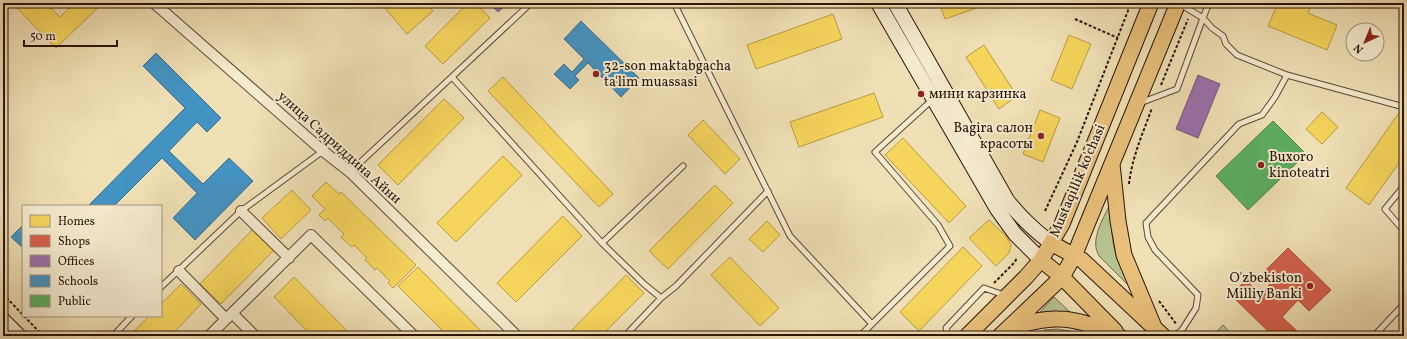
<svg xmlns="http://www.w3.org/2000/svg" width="1407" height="339" font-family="Vollkorn,serif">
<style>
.green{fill:#b6c390;stroke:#706c4d}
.homes{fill:#f6d55c;stroke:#b99b43}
.shops{fill:#d6604d;stroke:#a24939}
.offices{fill:#9970ab;stroke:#78547b}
.schools{fill:#4393c3;stroke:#3c6d8c}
.public{fill:#5aae61;stroke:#4c8047}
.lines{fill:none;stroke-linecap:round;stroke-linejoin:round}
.service-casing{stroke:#5c4735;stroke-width:7}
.minor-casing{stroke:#5c4735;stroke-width:12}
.secondary-casing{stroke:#2a140a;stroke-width:16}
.primary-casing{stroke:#2a140a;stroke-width:17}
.path{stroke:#2a140a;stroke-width:2;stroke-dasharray:3 2;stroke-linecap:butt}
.service{stroke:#f5ebcf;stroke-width:5}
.minor{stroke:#f5ebcf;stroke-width:10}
.secondary{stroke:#f5ebcf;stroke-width:14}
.primary{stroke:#e8c07a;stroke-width:15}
.poi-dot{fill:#8f2418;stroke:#f5ebcf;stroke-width:1.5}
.labels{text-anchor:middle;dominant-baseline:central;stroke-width:4;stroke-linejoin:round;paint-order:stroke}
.poi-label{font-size:14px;fill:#2a140a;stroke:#f5ebcf;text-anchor:start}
.street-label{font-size:14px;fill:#2a140a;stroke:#f5ebcf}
</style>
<rect width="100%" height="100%" fill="#f0e0b5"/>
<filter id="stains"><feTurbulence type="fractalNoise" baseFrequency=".005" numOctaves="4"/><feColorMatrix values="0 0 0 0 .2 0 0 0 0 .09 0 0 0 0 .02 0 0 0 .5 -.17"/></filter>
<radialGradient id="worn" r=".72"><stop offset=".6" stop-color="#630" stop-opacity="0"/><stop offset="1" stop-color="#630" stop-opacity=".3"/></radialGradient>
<path class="green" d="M1111,202C1111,223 1111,244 1119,264C1123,272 1128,280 1132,289L1100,257C1088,241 1104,218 1111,202Z
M1054,297L1071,313L1054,311L1038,314Z
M1223,325L1233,336H1212Z
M1057,329L1070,331L1068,336H1048L1044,330Z"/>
<path class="homes" d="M12,3H46L60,17L74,3H103L56,48Z
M386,3H425L433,11L407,34L383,6Z
M468,3H476L490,18L443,64L425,46Z
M939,3H991L945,19Z
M1278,3H1313L1308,13L1337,25L1327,50L1268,26Z
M833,14L842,39L756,69L747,45Z
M1069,35L1091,44L1072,89L1051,80Z
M984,45L1017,96L999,109L966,57Z
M503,77L613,194L599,207L488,91Z
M874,93L883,117L799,147L790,122Z
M444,99L464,118L398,185L378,165Z
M1040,110L1060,118L1043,162L1023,154Z
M1322,112L1338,127L1322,144L1306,129Z
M1399,113L1404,116V156L1369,205L1346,188Z
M703,120L740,159L725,174L688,135Z
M903,138L966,206L949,223L885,155Z
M503,156L522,175L456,242L437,223Z
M326,182L339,194L341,192L416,265L393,288L388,283L390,281L377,268L375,270L365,260L367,258L354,245L352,247L341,237L344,234L328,218L325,221L319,215L325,209L312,196Z
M715,185L733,203L668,269L649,251Z
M292,190L311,210L281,239L262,218Z
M563,216L582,236L516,302L497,283Z
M989,220L1005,235L1011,245L1009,253L996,266L969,238Z
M767,221L780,235L763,252L749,239Z
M253,229L274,250L221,304L200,284Z
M963,247L982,266L919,331L900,312Z
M730,257L779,308L760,326L711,275Z
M418,267L486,336H448L398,286Z
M626,275L644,293L601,336H566Z
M294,277L352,336H312L274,297Z
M181,284L201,304L184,322L170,336H129L149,316H161V304Z"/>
<path class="shops" d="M1288,248L1331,290L1309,311L1298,300L1282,317L1297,331L1293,336H1273L1231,295L1246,280L1260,294L1275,279L1266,270Z"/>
<path class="offices" d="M489,3H508L498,12Z
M1198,75L1220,84L1198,138L1176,129Z"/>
<path class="schools" d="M581,21L639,78L621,97L588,63L575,76L579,80L570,89L554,74L564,64L572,72L584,59L564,39Z
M156,53L221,118L207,132L197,122L169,151L203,184L229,158L253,181L195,240L173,218L197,193L162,158L114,206H88L185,108L143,66Z
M23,225V248L11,237Z"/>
<path class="public" d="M1273,121L1306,154L1248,210L1216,176Z"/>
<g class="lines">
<defs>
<path id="service" d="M674,3L790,236L872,324
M1209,3L1203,18L1212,28L1223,36L1226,44L1237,55L1287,75L1404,107
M452,77L602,243L644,284L661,298L676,286L768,191
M1140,103L1177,89L1203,18L1180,4
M350,172L531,3
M1404,186L1385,209L1404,231
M602,243L683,166
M161,287L241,211L323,151
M113,336L132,316
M625,336L661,298
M860,336L950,246L938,225L875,152L932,100
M948,336L946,328L984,288L1004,295
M1174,336L1182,330L1196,308L1198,295L1155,250L1148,237L1146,223L1239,124L1262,115L1275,97L1287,75
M1374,336L1404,304"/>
<path id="minor" d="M154,3L323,151L350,172L517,336
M241,211L289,258
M179,271L226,319
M232,313L255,336
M209,336L311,235L414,336"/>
<path id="secondary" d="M878,3L997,209L1015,234L1041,260
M895,3L1007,200C1020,217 1034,230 1051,243
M3,320L19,336"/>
<path id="primary" d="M1112,164L1118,221L1124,255L1154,327
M1051,243L1082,260L1163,336
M1041,260L1062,277L1115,331
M1009,328C1025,324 1042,318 1058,319C1079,319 1100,328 1119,336
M967,336L1026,277L1041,260L1062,224L1151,3
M1000,336L1062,277L1074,256L1178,3"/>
</defs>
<use href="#service" class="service-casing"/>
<use href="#minor" class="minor-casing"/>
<use href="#secondary" class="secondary-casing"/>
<use href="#primary" class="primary-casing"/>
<path class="path" d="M1075,19L1118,38
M1161,85L1188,19
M1129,184C1132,157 1143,133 1152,108
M1045,211L1077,142L1131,3
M994,283L1015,262L1017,257
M3,294L23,315
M1159,301L1177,325
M24,316L43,336"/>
<use href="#service" class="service"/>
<use href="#minor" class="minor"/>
<use href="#secondary" class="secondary"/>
<use href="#primary" class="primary"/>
</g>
<g class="poi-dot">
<circle cx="596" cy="74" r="4"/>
<circle cx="921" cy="94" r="4"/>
<circle cx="1041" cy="136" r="4"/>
<circle cx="1261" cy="165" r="4"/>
<circle cx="1310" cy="286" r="4"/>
</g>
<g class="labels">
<g class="poi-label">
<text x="604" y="66">32-son maktabgacha<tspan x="604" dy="16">ta'lim muassasi</tspan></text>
<text x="929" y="94">мини карзинка</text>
<text x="1033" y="128" text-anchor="end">Bagira салон<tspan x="1033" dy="16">красоты</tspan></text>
<text x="1269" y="157">Buxoro<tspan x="1269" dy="16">kinoteatri</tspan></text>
<text x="1302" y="278" text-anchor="end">O'zbekiston<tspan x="1302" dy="16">Milliy Banki</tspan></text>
</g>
<g class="street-label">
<text transform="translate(339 148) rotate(42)">улица Садриддина Айни</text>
<text transform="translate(1078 181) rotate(-67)">Mustaqillik ko'chasi</text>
</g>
</g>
<rect width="1407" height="339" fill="none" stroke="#f0e0b5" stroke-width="16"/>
<rect x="4" y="4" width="1399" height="331" fill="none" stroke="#2a140a" stroke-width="2"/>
<rect x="8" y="8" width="1391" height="323" fill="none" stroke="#2a140a"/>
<rect x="22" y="205" width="140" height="112" fill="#f5ebcf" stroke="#a49580"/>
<rect x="30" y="215" width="20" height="12" fill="#f6d55c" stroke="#a49580"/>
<text x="58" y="225" font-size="12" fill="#2a140a">Homes</text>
<rect x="30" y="235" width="20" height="12" fill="#d6604d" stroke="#a49580"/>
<text x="58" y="245" font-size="12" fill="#2a140a">Shops</text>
<rect x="30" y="255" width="20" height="12" fill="#9970ab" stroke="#a49580"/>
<text x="58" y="265" font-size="12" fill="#2a140a">Offices</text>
<rect x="30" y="275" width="20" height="12" fill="#4393c3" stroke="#a49580"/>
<text x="58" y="285" font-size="12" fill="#2a140a">Schools</text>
<rect x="30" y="295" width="20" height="12" fill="#5aae61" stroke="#a49580"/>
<text x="58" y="305" font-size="12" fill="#2a140a">Public</text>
<g transform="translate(1365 42) rotate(224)"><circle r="19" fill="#f5ebcf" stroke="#a49580"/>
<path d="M0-3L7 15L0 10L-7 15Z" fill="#8f2418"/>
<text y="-6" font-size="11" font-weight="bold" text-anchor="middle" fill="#2a140a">N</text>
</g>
<path d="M24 40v6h93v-6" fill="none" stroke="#2a140a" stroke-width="2"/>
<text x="30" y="40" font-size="12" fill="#2a140a" stroke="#f5ebcf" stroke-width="3" paint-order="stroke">50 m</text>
<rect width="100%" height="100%" filter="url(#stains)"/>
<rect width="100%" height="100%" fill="url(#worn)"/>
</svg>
